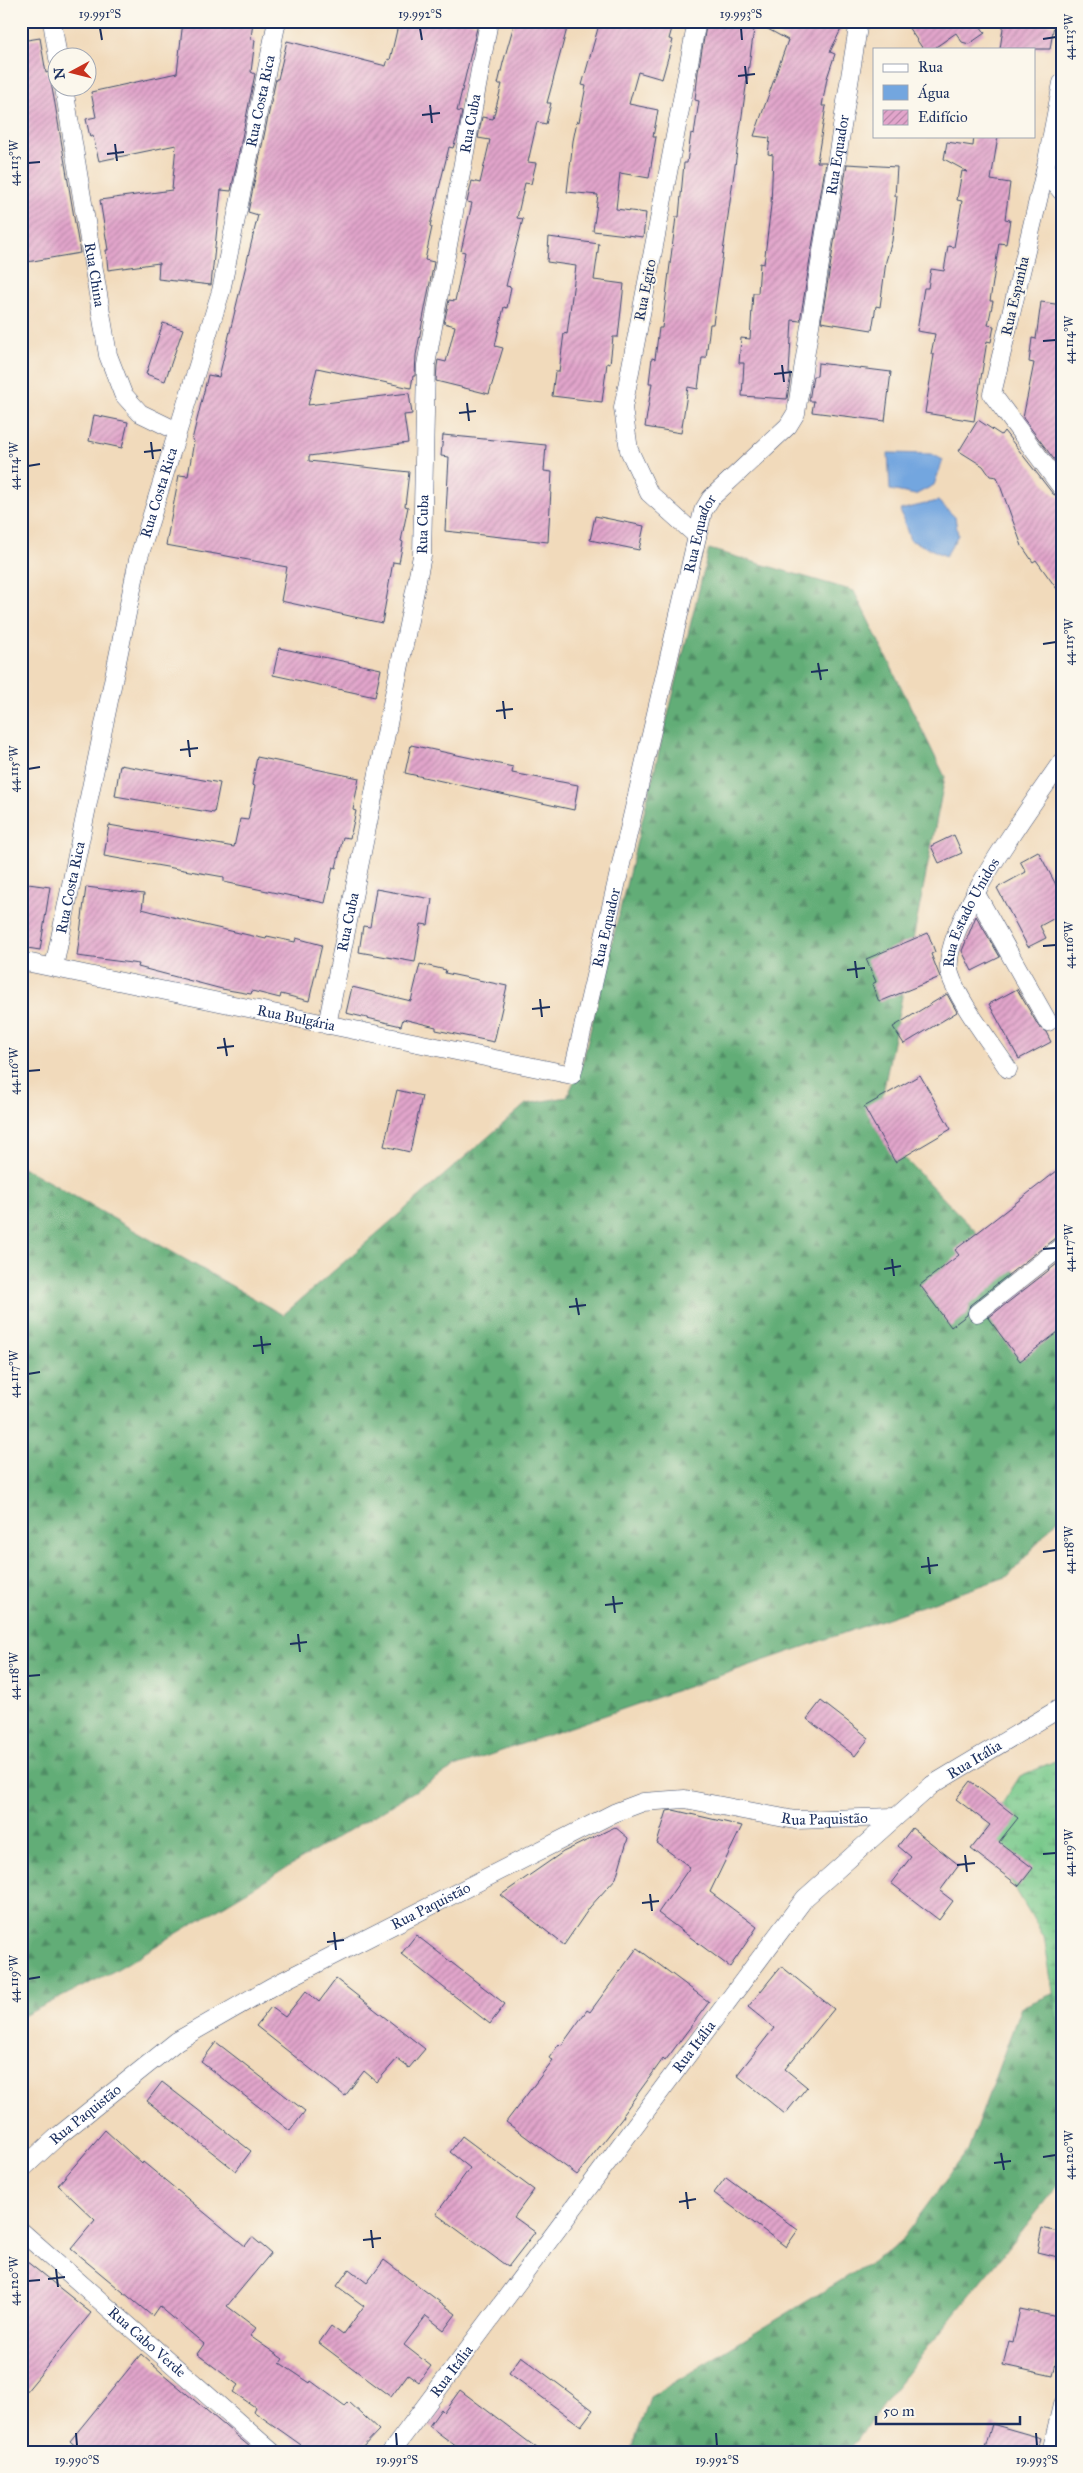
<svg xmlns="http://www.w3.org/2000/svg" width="1083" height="2473" font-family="'IM FELL Great Primer',serif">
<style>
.forest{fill:url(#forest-firs);stroke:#3e6e6a}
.wetland{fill:url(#wetland-marsh);stroke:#4a7c74}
.water{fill:#73a6df;stroke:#476a9e}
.building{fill:url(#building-hatch)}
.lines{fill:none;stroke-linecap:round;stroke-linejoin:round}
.street-casing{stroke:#3b496c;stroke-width:19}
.street{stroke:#fff;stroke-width:18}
.ticks{fill:none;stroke:#1b2f5e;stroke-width:2}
.labels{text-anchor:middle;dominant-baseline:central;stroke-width:4;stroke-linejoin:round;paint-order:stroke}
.street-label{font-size:15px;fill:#1b2f5e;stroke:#fbf7ec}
.neatline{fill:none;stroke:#1b2f5e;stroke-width:2}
.ticks-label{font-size:12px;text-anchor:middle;fill:#1b2f5e}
</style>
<defs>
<pattern id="forest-firs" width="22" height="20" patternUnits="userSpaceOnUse" patternTransform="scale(1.25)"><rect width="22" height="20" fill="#62ad77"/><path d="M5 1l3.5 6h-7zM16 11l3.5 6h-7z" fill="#508d65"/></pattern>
<pattern id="wetland-marsh" width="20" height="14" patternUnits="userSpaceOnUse" patternTransform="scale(1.25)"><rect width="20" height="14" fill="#78c98b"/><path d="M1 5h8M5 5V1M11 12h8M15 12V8" fill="none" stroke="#62a475"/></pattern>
<pattern id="building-hatch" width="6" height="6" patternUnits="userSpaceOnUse" patternTransform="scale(1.25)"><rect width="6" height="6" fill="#e2a5cb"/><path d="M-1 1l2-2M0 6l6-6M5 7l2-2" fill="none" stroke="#b687a8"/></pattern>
</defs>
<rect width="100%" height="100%" fill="#fbf7ec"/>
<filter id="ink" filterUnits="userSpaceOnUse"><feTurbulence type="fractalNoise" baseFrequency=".02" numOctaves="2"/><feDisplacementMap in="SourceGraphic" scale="10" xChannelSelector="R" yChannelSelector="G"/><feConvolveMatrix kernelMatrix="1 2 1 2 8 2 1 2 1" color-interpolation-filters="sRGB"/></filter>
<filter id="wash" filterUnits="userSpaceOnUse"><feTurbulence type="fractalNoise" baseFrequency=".0096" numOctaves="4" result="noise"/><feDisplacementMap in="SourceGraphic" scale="20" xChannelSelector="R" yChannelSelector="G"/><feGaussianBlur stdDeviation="1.12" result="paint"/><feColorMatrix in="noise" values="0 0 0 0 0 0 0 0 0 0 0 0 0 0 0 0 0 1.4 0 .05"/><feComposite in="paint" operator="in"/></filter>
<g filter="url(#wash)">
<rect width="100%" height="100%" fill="#f1dabb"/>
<path class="forest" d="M709,549L854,591L945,777L876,1129L1062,1320V1514L1009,1576L455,1767L114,1971L21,2017V1166L283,1315L526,1104L567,1097L582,1064Z
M1062,1990V2181L891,2393L848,2452H631L650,2397L896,2247L968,2150L1021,2007Z"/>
<path class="wetland" d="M1062,1758V2022H1058L1044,1937L983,1834L1020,1776Z"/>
<path class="water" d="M888,453L932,454L943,460L934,485L915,495L890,490Z
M938,501L955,517L958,535L946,556L910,540L900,510Z"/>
<g id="blocks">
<path class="building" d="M183,21H253L251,39L255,40L251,72L255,74L231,191L221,190L211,285L158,279L159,263L108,270L106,250H108L100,200L172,190L176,145L99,161L93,136L90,137L86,119L96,117L91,92L177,73Z
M399,21H463L478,24L457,111L462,112L458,133L453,148L449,147L430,226L432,227L425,260L434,262L416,355L415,376H413L411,388L317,368L308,405L409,393L412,414L404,415L408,443L309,456V461L409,472L405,506L408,507L401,541L403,542L399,563L393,562L382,623L281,601L287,567L166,545L179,475L188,476L194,441L192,440L208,375L219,377L247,261L258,215L248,212L276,79H278L287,41L386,66L388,59L390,60Z
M515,21H569L547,103H551L546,124L537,122L528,162L536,163L531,184L525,183L517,218L523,219L506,286L511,287L507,308L504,307L495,346L503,348L489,394L436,381L437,366L438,360L446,362L455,326L444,323L449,300L455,301L465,252L461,251L472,203L467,202L472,181L480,183L490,140L478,138L482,117L493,119L502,84H498L503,63Z
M600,21H674L669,39L673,40L662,79L638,72L629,104L658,110L653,137H656L649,178L620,173L616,209L646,213L643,237L593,231L598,195L567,192L573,141L577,121L579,122L586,86L582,85Z
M707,21H845L830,52L835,54L827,78L822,106H826L817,162H826L800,321L792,320L789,374H791L787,399L742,396L744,363H739L741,338L750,339L753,293H758L760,263L764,264L771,205L773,155L768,154L770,138L754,136L788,40L755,22L713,324H710L706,358H702L698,389L688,387L681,433L645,427L652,383H649L652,358L655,359L659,328H662L676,217H679L684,163H687L691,133L694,134L699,101L695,100L698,72Z
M904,21H977L985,33L969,44L962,42L956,33L933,49H923Z
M1004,21H1032L1054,25L1050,49H1000Z
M40,38L46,73L49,72L55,104L80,253L21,263V41Z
M974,136H998L991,180L1010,183L1005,219L1010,220L1006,244L999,243L990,301H993L988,325L994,326L991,342L987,341L974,421L925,413L934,355L931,354L935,334L917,331L924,288H928L931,269L944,271L948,246L954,247L962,201L957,200L962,171L968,172L944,159L947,142L973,146Z
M847,164L897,167L895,196H897L892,241L886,261L880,307L876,306L872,330L821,322Z
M549,237L599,244L594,280L624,284L618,337H613L610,364L607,363L602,402L552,396L555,372H559L564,333L567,334L576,266L547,262Z
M1041,302L1062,305V470L1023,418L1034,363L1029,362L1032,338L1036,339Z
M163,323L183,329L165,381L146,374Z
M818,363L891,372L885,421L812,412L814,401H809L813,376H817Z
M94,415L128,422L122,448L89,441Z
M978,420L1001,435L1004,431L1053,494L1062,498V596L1036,560L1033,562L1022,546L997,477L990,476L983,466L959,451Z
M443,435L546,445L544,471L552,472L548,542L445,531L449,457L441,456Z
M595,516L644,526L639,550L590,540Z
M279,648L381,669L375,697L273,675Z
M411,745L513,767L512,773L578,785L574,810L405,773Z
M257,757L359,778L353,810L356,811L350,838L343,837L336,868L333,867L325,903L224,882V877L104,856L109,825L234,847L240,819L248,820L255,786L252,785Z
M120,765L220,783L214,813L115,796Z
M954,835L962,853L939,863L931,846Z
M1038,851L1062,896V914L1040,926L1046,938L1028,947L997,888L1026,872L1020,861Z
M21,883L50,887L40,950L21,947Z
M86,887L144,894L142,909L204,925L266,939L267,936L295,942L296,938L322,945L309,1001L281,994L280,998L252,991L251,994L222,989L138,967L139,964L77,956Z
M376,889L432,899L428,925L421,924L415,962L359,952L363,926L370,927Z
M976,916L1000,957L972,971L962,951Z
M928,933L935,952L931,954L940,977L879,1002L872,984L876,982L866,959Z
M420,964L446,970L445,973L507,986L494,1042L436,1030V1027L403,1019L401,1026L346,1013L352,987L411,1001Z
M1017,989L1039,1027L1046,1032L1051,1042L1019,1059L989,1004Z
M947,994L957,1012L904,1044L893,1027Z
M920,1075L951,1129L895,1162L864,1107Z
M397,1090L422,1096L410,1152L384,1146Z
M1062,1167V1236L1055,1238L970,1305L967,1315L951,1327L920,1285L959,1255L955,1250Z
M1062,1260V1329L1020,1361L988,1318Z
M821,1701L869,1738L855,1756L807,1719Z
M970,1781L1018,1818L999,1842L1033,1868L1019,1886L971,1849L990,1825L956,1799Z
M673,1810L742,1826L710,1892L757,1927L730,1967L658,1913L690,1867L657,1843L667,1811Z
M615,1827L628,1838L616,1878L590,1907L564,1945L501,1895L563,1852Z
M912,1828L959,1865L940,1891L953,1901L939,1920L891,1883L911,1857L898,1846Z
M416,1935L505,2004L490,2024L401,1954Z
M637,1948L709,2002L665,2061L663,2059L623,2114L624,2116L577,2175L506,2122L553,2060L549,2058L559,2044L561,2046L587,2010L590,2012Z
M781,1966L834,2009L785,2069L807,2087L785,2114L737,2075L774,2028L748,2007Z
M336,1979L425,2049L409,2068L397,2059L377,2082L364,2071L345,2096L256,2026L271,2007L285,2017L306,1991L319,2002Z
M216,2042L305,2111L290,2131L201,2062Z
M162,2082L251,2151L236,2171L147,2101Z
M105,2130L142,2164L143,2162L245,2246L252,2237L271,2253L227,2306L256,2328L250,2336L283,2359L280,2363L310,2383L311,2381L345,2406L349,2402L379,2430L358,2452H311L253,2411L255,2407L233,2392L238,2385L197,2354L204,2344L159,2306L152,2316L71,2249L95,2220L58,2185Z
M462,2136L534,2190L514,2217L535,2232L508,2267L436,2214L470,2168L450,2152Z
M726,2177L798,2230L786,2247L714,2193Z
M1042,2228L1062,2233V2258L1037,2252Z
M21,2257L91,2313L21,2398Z
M384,2260L456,2314L444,2330L426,2316L404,2345L431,2366L419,2382L408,2374L391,2397L319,2343L331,2326L343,2335L364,2306L337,2286L349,2269L367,2283Z
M1020,2309L1062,2318V2336L1053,2376L1003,2365L1009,2341L1013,2342Z
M141,2354L162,2373L256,2452H82L70,2441Z
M521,2356L593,2410L581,2426L509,2373Z
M460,2390L542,2452H464L429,2426L441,2409L444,2412Z
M992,2424L1041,2438L1037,2452H1000L985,2448Z"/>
</g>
</g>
<g filter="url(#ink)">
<use href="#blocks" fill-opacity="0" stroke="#3b496c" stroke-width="1"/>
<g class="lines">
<defs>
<g id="street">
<path d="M52,21L58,58"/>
<path d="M697,21L623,408L629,450L649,493L697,536"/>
<path d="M1062,83L1045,171L992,394L1062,488"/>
<path id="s1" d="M64,88L108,355L123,394L140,413L177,431"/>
<path d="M1045,171L1062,192"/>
<path d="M975,892L1048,1022"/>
<path id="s2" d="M21,961L572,1075L703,511L711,498L788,426L796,413L859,21"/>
<path id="s3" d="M54,967L138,560L221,291L277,21"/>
<path id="s4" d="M327,1025L422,556L426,365L489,21"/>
<path id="s5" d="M1008,1069C992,1044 958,1001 950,974C937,931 1036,800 1062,761"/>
<path d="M977,1313L1062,1246"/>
<path id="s6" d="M21,2170L57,2137L177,2041L271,1987L614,1813L643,1802L685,1799L795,1820L894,1817"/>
<path id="s7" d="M21,2231L272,2452"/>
<path id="s8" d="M391,2452L805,1898L932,1785L1062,1707"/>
<path d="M1051,2452L1062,2405"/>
</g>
</defs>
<use href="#street" class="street-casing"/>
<use href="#street" class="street"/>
</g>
</g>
<path class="ticks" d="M100,28L102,40M420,28L422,40M741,28L742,40M1043,39L1056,37M745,66L747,84M738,76L755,74M430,105L432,123M422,115L440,113M115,144L117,161M107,154L124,152M28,163L40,162M1043,341L1056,340M782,365L784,382M774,374L792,372M467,403L469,421M459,413L476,411M151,442L153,459M144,452L161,450M28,466L40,464M1043,644L1056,642M818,663L821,680M811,672L828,670M503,701L505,719M496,711L513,709M188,740L190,757M180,750L198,748M28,769L40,767M1043,946L1056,945M855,961L857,978M847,970L865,968M540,999L542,1017M532,1009L550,1007M224,1038L227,1056M217,1048L234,1046M28,1071L40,1070M1043,1249L1056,1248M892,1259L894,1276M884,1269L901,1266M576,1298L579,1315M569,1307L586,1305M261,1336L263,1354M253,1346L271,1344M28,1374L40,1372M1043,1552L1056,1550M928,1557L930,1574M921,1567L938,1565M613,1596L615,1613M605,1605L623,1603M298,1634L300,1652M290,1644L307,1642M28,1676L40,1675M1043,1854L1056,1853M965,1855L967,1872M957,1865L975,1863M650,1894L652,1911M642,1903L659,1901M334,1932L336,1950M327,1942L344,1940M28,1979L40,1977M1001,2153L1004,2170M1043,2157L1056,2155M994,2163L1011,2161M686,2192L688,2209M679,2202L696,2199M371,2230L373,2248M363,2240L381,2238M56,2269L58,2287M48,2279L65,2277M28,2281L40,2280M76,2433L77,2446M396,2433L397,2446M716,2433L717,2446M1036,2433L1037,2446"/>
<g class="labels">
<g class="street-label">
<text stroke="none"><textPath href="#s3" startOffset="891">Rua Costa Rica</textPath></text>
<text stroke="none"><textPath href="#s4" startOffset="915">Rua Cuba</textPath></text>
<text stroke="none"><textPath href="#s2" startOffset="1539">Rua Equador</textPath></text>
<text stroke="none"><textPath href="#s1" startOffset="189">Rua China</textPath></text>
<text transform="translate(645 290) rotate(-79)">Rua Egito</text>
<text transform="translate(1015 296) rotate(-77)">Rua Espanha</text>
<text stroke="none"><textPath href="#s3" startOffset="486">Rua Costa Rica</textPath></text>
<text stroke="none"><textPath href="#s4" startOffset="510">Rua Cuba</textPath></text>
<text stroke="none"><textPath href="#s2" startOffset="1119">Rua Equador</textPath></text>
<text stroke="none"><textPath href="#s3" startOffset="81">Rua Costa Rica</textPath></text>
<text stroke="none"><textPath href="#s5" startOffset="178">Rua Estado Unidos</textPath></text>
<text stroke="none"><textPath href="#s4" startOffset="105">Rua Cuba</textPath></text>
<text stroke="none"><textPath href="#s2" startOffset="714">Rua Equador</textPath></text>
<text stroke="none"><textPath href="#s2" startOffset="281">Rua Bulgária</textPath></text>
<text stroke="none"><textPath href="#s8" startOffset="911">Rua Itália</textPath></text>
<text stroke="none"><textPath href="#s6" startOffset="910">Rua Paquistão</textPath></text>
<text stroke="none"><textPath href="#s6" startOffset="490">Rua Paquistão</textPath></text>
<text stroke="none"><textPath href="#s8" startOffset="506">Rua Itália</textPath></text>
<text stroke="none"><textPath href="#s6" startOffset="85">Rua Paquistão</textPath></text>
<text stroke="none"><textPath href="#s7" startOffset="168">Rua Cabo Verde</textPath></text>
<text stroke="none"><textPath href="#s8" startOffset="101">Rua Itália</textPath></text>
</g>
</g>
<rect width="1083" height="2473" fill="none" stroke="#fbf7ec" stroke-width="55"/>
<rect x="873" y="48" width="162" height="90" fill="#fbf7ec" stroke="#a1a7b3"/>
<rect x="883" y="64" width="25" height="8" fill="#ffffff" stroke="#a1a7b3"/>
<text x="918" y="72" font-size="15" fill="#1b2f5e">Rua</text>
<rect x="883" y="85" width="25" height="15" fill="#73a6df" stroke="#a1a7b3"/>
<text x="918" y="98" font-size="15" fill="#1b2f5e">Água</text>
<rect x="883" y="110" width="25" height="15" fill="url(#building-hatch)" stroke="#a1a7b3"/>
<text x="918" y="122" font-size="15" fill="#1b2f5e">Edifício</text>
<g transform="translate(72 72) rotate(263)"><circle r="24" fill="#fbf7ec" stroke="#a1a7b3"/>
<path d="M0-4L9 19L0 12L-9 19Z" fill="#c8321e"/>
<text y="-8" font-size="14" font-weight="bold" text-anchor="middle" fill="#1b2f5e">N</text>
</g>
<path d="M876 2416v8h144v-8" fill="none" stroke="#1b2f5e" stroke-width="2.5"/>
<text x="883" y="2416" font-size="15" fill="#1b2f5e" stroke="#fbf7ec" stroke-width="4" paint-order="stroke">50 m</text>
<rect x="28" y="28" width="1028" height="2418" class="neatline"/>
<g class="ticks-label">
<text x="100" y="18">19.991°S</text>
<text x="420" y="18">19.992°S</text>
<text x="741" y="18">19.993°S</text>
<text transform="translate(1069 37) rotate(-90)" y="4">44.113°W</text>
<text transform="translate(14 163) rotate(-90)" y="4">44.113°W</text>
<text transform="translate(1069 340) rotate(-90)" y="4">44.114°W</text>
<text transform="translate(14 466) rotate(-90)" y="4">44.114°W</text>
<text transform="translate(1069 642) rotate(-90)" y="4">44.115°W</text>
<text transform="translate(14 769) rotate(-90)" y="4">44.115°W</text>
<text transform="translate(1069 945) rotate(-90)" y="4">44.116°W</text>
<text transform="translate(14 1071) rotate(-90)" y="4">44.116°W</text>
<text transform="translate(1069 1248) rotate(-90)" y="4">44.117°W</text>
<text transform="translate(14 1374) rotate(-90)" y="4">44.117°W</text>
<text transform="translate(1069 1550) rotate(-90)" y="4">44.118°W</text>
<text transform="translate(14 1676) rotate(-90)" y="4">44.118°W</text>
<text transform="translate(1069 1853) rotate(-90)" y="4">44.119°W</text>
<text transform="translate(14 1979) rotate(-90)" y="4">44.119°W</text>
<text transform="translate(1069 2155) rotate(-90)" y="4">44.120°W</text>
<text transform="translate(14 2281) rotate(-90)" y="4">44.120°W</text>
<text x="77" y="2464">19.990°S</text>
<text x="397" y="2464">19.991°S</text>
<text x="717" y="2464">19.992°S</text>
<text x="1037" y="2464">19.993°S</text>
</g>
</svg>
